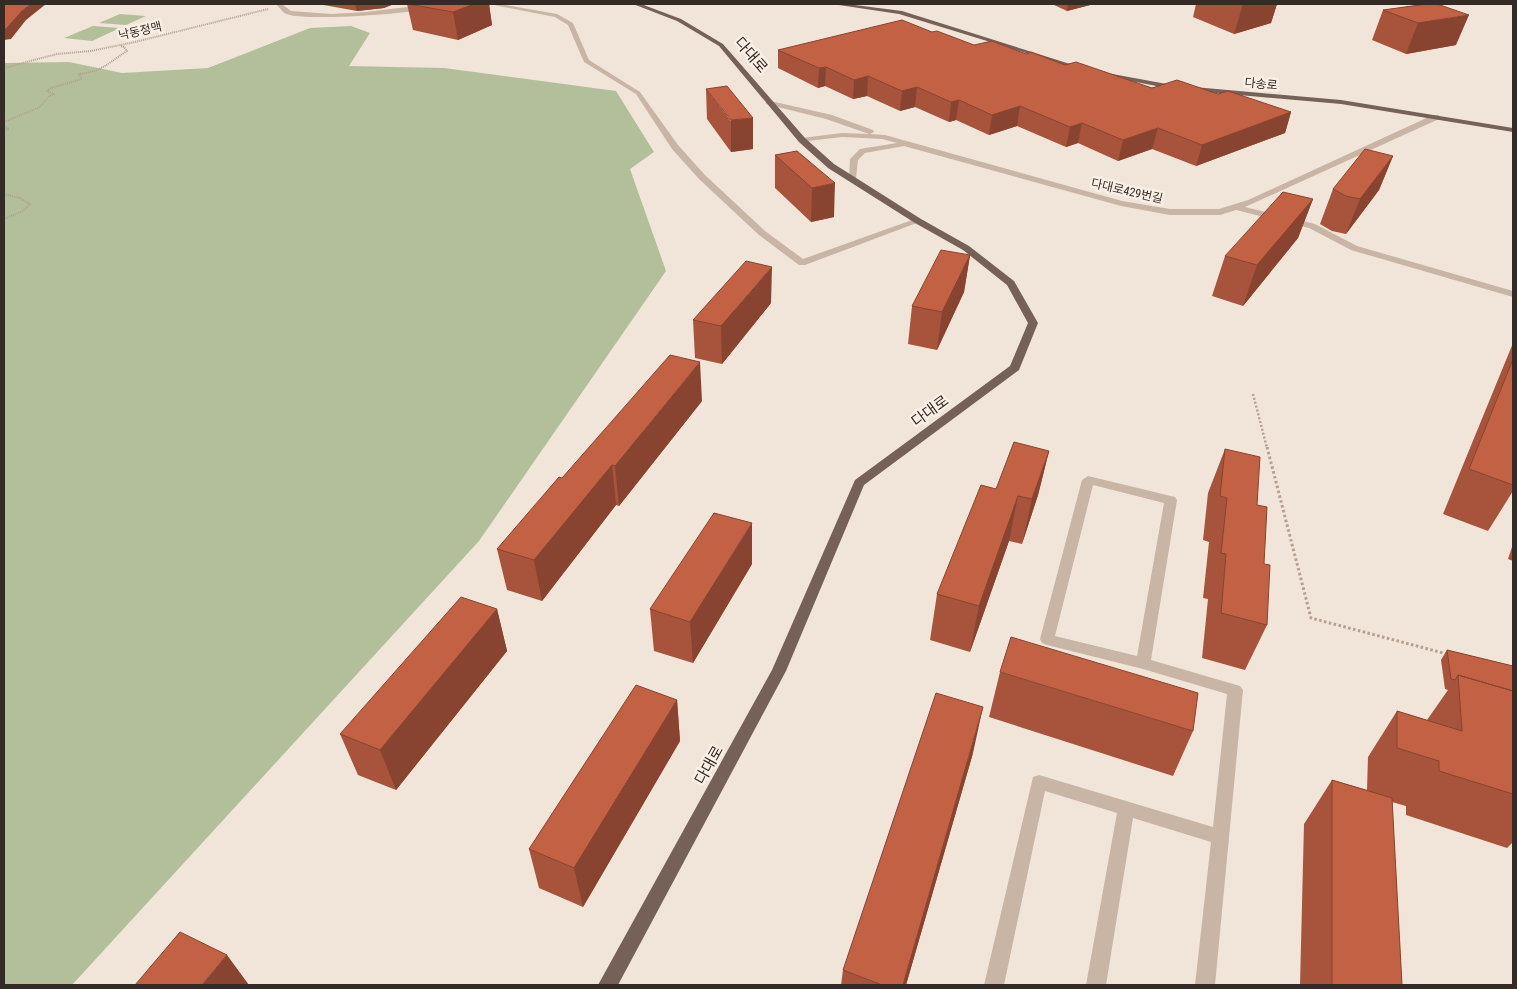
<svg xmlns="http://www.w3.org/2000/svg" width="1517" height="989" font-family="'Roboto Condensed','Noto Sans KR',sans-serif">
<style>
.green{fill:#b3bf9a}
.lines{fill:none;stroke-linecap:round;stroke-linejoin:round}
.path-far2{stroke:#b49f90;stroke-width:2;stroke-dasharray:1 1;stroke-linecap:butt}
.path-far1{stroke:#b49f90;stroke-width:2.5;stroke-dasharray:2 2;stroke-linecap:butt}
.path{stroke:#b49f90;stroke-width:3;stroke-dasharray:2.5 2.5;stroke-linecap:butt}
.minor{fill:#c8b5a6;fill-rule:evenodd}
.major{fill:#766158;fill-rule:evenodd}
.wall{fill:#a8533b}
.shaded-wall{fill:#884430}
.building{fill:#c36145;stroke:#884430}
.labels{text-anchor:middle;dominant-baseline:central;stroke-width:5;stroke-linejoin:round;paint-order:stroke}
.far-street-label{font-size:12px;fill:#342b27;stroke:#f9efe5}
.street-label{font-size:15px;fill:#342b27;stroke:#f9efe5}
</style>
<rect width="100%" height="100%" fill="#f1e5d9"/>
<path class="green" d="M120,14L146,16L126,25L99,23Z
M93,26L120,28L92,41L64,38Z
M351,26L370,33L349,66L444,68L616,91L654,152L630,169L666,271L479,541L72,985H4V63L69,62L122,73L208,68L310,28Z"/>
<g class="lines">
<path class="path-far2" d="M4,68L57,54L91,51L135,42L268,9
M4,122L40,107L49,96L54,94L47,91L51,88L82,79L78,74C102,72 108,63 127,51L124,47L120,46
M4,126L9,129L4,130
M4,194L20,198L30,204L23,211L4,219"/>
<path class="path-far1" d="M1253,394L1267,448"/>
<path class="path" d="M1267,447L1311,618L1447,654"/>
<path class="minor" d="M276,4H282L291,11L332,14L366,12L433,4H448C432,13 305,22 287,14C283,13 279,7 276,4Z
M489,4H500L557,14L573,23L589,60L640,92L678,145L705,175L765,231L803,259L915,219L922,221L805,265H799L759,235L699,179L672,149L636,94L584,62L568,25L555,17Z
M766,100L832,115L873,130L874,132L870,134L885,135L1122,201L1170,209H1219L1248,200L1433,115H1439V119L1245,207L1315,224L1357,246L1513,291V297L1351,250L1309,228L1236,210L1220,215H1170L1121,206L904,146L865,153L858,160L856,178L849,180L850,159L860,149L897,143L882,139L842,137L799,142L798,140L802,138L842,133L869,134L826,119L766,104Z
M1088,476L1175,497L1177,500L1151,660L1240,686L1243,690L1215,985H1195L1211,842L1133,818L1106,985H1086L1117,813L1045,791L1004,985H984L1033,777L1039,775L1213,827L1227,694L1143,669L1047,645L1042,643L1040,639L1082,480ZM1093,485L1164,503L1137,656L1055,636Z"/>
<path class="major" d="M633,4H641L681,19L723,44L805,138L834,164L921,219L969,246L1014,281L1038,323L1019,370L864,485L786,671L618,985H598L772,670L855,480L1010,366L1028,323L1007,285L963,250L915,223L828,168L799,142L719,46L677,21Z
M832,4H847L902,11L1086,69L1081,70L899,14Z
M1107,73L1172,85L1341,100L1513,128V132L1341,104L1172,89L1105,76L1104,75Z"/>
</g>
<path class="wall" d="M318,4H394L384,8L357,11Z
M407,4H489L492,25L458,40L413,30Z
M1052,4H1094L1067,11Z
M1196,4H1277L1271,23L1234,34L1193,17Z
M1427,4L1456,45L1406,54L1372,40L1383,10Z
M932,32L974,45L1026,54L1152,88L1218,94L1291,112L1285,133L1196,166L1152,149L1118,161L1078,143L1066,147L1017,126L989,135L956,120L949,122L915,107L900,111L867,96L853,99L825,86L818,88L778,68V50Z
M706,89L753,149L731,152L707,119Z
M797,151L834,217L811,222L775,188V155Z
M1393,156L1379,190L1346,234L1332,231L1320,224L1333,189Z
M1313,199L1298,238L1243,306L1212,296L1225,256Z
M970,255L964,292L937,350L908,344L912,306Z
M771,303L722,364L695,358L693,320Z
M1513,343V491L1488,531L1443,514Z
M702,401L619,506L616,505L542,601L507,590L497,549L562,478Z
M1225,449L1257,505L1264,564L1267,625L1245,670L1202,658L1208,599L1203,598L1209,542L1203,540L1208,493Z
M1049,451L1038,495L1022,544L1009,541L970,652L930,640L937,594L996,489Z
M1513,544V561L1508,559Z
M752,564L693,663L654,651L650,609Z
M497,609L507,651L396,790L358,775L340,734Z
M1447,650L1513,666V842L1507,848L1406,815V806L1392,802L1402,985H1300L1304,824L1332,780L1367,790L1368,757L1397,711L1427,720L1448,690L1445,689L1441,660Z
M1000,672L1193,731L1173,776L989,717Z
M677,700L680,741L583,907L539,888L529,849Z
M973,753L906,985H841L843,970Z"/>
<path class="shaded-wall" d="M31,4H50H46L26,20L11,39L4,40V29L22,11Z
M355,4H394L384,8L357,11Z
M474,4H489L492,25L458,40L453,12Z
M1068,4H1094L1067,11Z
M1243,4H1277L1271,23L1234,34Z
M1469,15L1456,45L1406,54L1418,23Z
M826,67L825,86L818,88L819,68Z
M868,76L867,96L853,99L854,80Z
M917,87L915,107L900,111L902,91Z
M959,100L956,120L949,122L951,102Z
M1020,106L1017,126L989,135L992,115Z
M1291,112L1285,133L1196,166L1202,145Z
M753,118V149L731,152V120Z
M1082,123L1078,143L1066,147L1070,127Z
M1158,128L1152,149L1118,161L1123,140Z
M1393,156L1379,190L1346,234L1360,199Z
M835,183L834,217L811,222L812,188Z
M1313,199L1298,238L1243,306L1257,265Z
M970,255L964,292L937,350L942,312Z
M772,267L771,303L722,364L721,326Z
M700,362L702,401L619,506L615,466Z
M1049,451L1038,495L1022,544L1032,499Z
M612,465L616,505L542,601L534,560Z
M1018,496L1009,541L970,652L979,606Z
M752,523V564L693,663L690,622Z
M497,609L507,651L396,790L380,750Z
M677,700L680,741L583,907L574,868Z
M983,707L973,753L906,985H903Z
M227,955L249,985H202Z"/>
<path class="building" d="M4,4H31L22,11L6,29H4Z
M408,4H474L453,12Z
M1427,4H1437L1469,15L1418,23L1383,10Z
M902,20L932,32L937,31L974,45L992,41L1026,54L1031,52L1065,65L1076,62L1152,88L1177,80L1218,94L1228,91L1291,112L1202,145L1158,128L1123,140L1082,123L1070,127L1020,106L992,115L959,100L951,102L917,87L902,91L868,76L854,80L826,67L819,68L778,50Z
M727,86L753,118L731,120L706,89Z
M1365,149L1393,156L1360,199L1346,196L1333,189Z
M797,151L835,183L812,188L775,155Z
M1283,192L1313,199L1257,265L1225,256Z
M941,250L970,255L942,312L912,306Z
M746,261L772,267L721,326L693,320Z
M670,355L700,362L615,466L612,465L534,560L497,549L559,477L562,478Z
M1513,359V485L1469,469Z
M1014,442L1049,451L1032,499L1018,496L979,606L937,594L981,485L996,489Z
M1225,449L1260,457L1257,505L1267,507L1264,564L1270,565L1267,625L1221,613L1226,554L1221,553L1227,498L1220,496Z
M714,513L752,523L690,622L650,609Z
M461,597L497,609L380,750L340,734Z
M1011,637L1198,693L1193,731L1000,672Z
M1447,650L1513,666V691L1458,675L1455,680L1451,679Z
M1458,675L1513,691V794L1439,771V761L1397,748V711L1462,731Z
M636,685L677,700L574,868L529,849Z
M936,693L983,707L903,985H882L843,970Z
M1332,780L1392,798L1402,985H1332Z
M180,932L227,955L202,985H135Z"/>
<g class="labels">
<g class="far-street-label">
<text transform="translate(140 31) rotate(-13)">낙동정맥</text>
<text transform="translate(1261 84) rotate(5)">다송로</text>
<text transform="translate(1127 191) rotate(13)">다대로429번길</text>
</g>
<g class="street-label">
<text transform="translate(751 55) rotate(49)">다대로</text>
<text transform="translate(930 411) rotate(-36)">다대로</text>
<text transform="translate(709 765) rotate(-61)">다대로</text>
</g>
</g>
<rect width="1517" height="989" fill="none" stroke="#342b27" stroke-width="10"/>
</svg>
